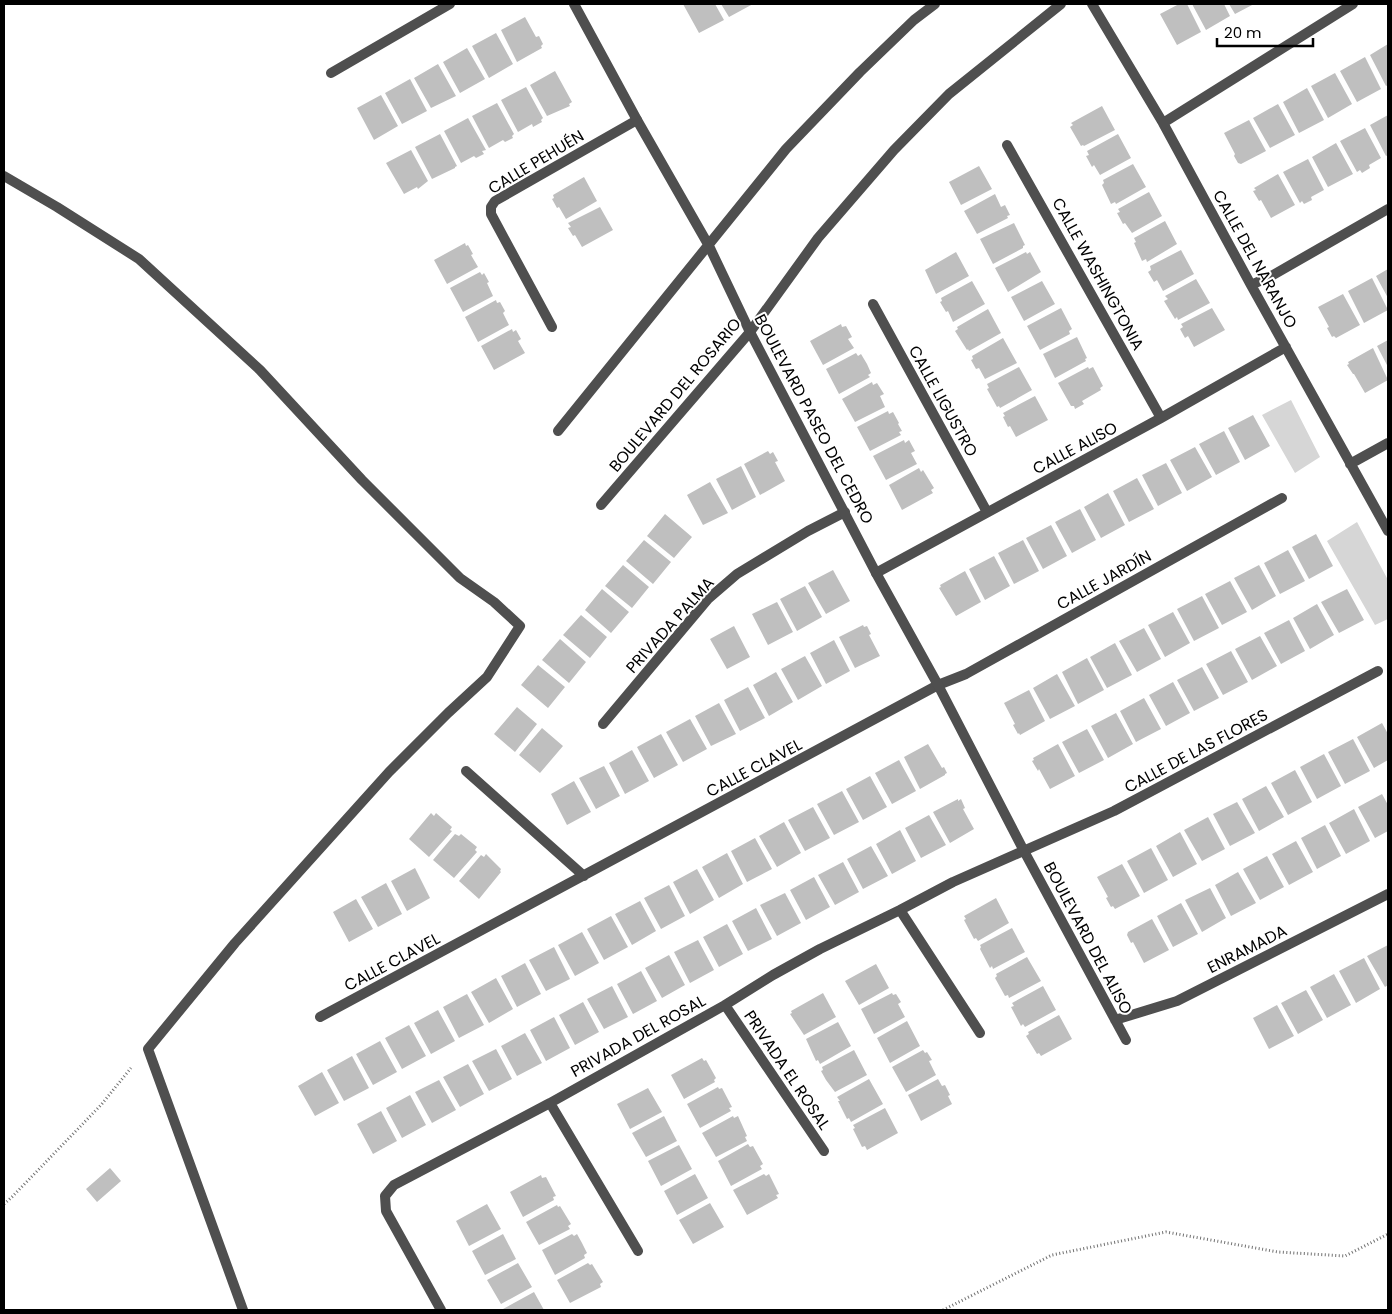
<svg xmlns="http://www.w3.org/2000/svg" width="1392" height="1314" font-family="Poppins,sans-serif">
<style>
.green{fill:#d6d6d6}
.building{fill:#bfbfbf}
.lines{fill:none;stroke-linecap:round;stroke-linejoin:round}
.path{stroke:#717171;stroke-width:3;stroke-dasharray:1 2.5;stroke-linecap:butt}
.minor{stroke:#4f4f4f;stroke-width:10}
.tertiary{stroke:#4f4f4f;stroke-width:10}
.labels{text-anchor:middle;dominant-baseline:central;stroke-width:4;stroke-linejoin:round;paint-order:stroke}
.street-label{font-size:16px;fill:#000;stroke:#fff}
</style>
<rect width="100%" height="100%" fill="#fff"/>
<path class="green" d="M1291,400L1320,457L1295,473L1262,415Z
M1357,522L1388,580V619L1375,625L1327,541Z"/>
<path class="building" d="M683,4H715L724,20L699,33Z
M721,4H753L729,17Z
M1179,4H1187L1201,32L1177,45L1160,14Z
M1192,4H1224L1230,16L1206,30Z
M1229,4H1254L1235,14Z
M525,17L536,37L539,36L543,44L541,46L542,48L517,62L501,30Z
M496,33L513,64L489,78L472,46Z
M1388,44V85L1386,86L1370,55Z
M467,48L485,79L460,93L443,62Z
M1365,57L1381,89L1357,102L1340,71Z
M438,64L456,96L431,108L414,78Z
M555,71L572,102L569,104L570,106L547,116L530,85Z
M1335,73L1352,104L1328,118L1311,86Z
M410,79L427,111L402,124L385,93Z
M526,87L543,118L541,120L542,122L533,127L532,124L518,132L501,100Z
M1307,88L1324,120L1299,133L1283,102Z
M381,95L398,126L374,140L357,108Z
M497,103L514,134L512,136L513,138L505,142L503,140L489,148L472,116Z
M1278,104L1295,135L1270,148L1253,118Z
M1102,106L1115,130L1084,146L1083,145L1081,146L1070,127L1073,125L1071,123Z
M1388,115V155L1386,156L1370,125Z
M468,118L486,150L482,151L484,154L476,158L474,156L461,163L444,131Z
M1249,120L1266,151L1241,164L1238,163L1234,156L1235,154L1224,133Z
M1365,128L1381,158L1369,165L1370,168L1362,173L1360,170L1357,172L1340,141Z
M440,134L457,166L455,167V168L432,179L415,147Z
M1118,134L1131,158L1100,175L1094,165L1092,167L1086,156L1089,155L1087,151Z
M1336,143L1353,174L1328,187L1312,157Z
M411,150L428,181L418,189L417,187L404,194L386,163Z
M1308,159L1324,190L1311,197L1312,200L1304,204L1302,201L1300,203L1283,172Z
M1133,164L1146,187L1116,204L1115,202L1111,204L1102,185L1104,183L1103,180Z
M979,166L992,189L961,205L949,182Z
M1278,174L1295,205L1271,218L1261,200L1259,201L1253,191L1256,190L1254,188Z
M584,177L597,201L566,219L559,207L557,208L552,199L554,198L553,195Z
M1149,192L1162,216L1132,233L1125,223L1123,224L1117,213L1120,212L1118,209Z
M995,194L1001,207L1005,205L1010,215L1007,216L1008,218L977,234L964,211Z
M600,207L613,230L582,247L575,235L573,236L568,228L571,227L568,223Z
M1165,221L1177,244L1147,262L1146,259L1142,261L1134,243L1136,242L1134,238Z
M1014,223L1025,245L1023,246V248L993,264L980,239Z
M465,243L466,246L468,245L473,254L471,255L478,267L447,284L434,260Z
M1181,250L1194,274L1163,291L1157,280L1154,282L1148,272L1151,270L1150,266Z
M956,252L969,276L936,294L925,270Z
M1026,252L1027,254L1030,252L1041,272L1008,292L995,268Z
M1388,269V298L1376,276Z
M480,272L482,275L484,273L489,282L487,283L493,296L463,312L450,288Z
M1372,278L1388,310L1364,323L1348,291Z
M1196,279L1210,303L1178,320L1177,317L1175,319L1164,301L1168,299L1165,296Z
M972,281L985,304L953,322L948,311L946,312L940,302L942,301L941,298Z
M1042,281L1055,304L1024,321L1011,297Z
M1343,294L1360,325L1336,338L1334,336L1332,337L1327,328L1329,327L1318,307Z
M496,300L497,303L500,302L505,311L503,313L509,325L478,342L465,317Z
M1061,308L1072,329L1069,331L1070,334L1040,350L1027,326Z
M1212,308L1225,330L1194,347L1188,336L1185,338L1180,329L1183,327L1181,324Z
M988,309L1001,333L969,351L968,349L967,350L955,331L958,329L957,327Z
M841,324L842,327L846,326L852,337L848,339L854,348L823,365L810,341Z
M512,329L513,332L516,330L521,339L518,341L525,353L494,370L481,346Z
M1077,337L1087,358L1085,359L1086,361L1055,378L1043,354Z
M1003,338L1017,363L985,379L979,368L976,369L971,360L973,359L972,356Z
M1388,340V367L1377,346Z
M1373,348L1388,380L1365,393L1354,374H1353L1347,365L1349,364L1348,362Z
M856,353L858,356L861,354L867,364L871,373L868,375L870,377L839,394L826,369Z
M1019,367L1032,390L1000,408L999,406L997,407L987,389L989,388L987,384Z
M1088,367L1089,369L1093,367L1103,386L1100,388L1101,390L1082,401L1084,404L1075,409L1074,406H1071L1058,383Z
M872,382L873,385L877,383L884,394L880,396L885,407L855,422L842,399Z
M1035,396L1048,420L1016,437L1010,426L1008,427L1003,417L1005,416L1003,413Z
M888,411L889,414L893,412L899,423L898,424L902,431L899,432L901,435L870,451L857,427Z
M1253,415L1270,446L1245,460L1228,428Z
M1224,431L1240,462L1216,475L1199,444Z
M904,440L905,443L909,440L915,451L911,453L917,464L886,480L873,456Z
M1195,447L1212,477L1187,491L1170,460Z
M768,451L770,454L773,452L778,461L775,462L785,481L760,495L744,464Z
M1166,463L1182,493L1158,506L1142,475Z
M741,466L756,497L732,510L716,479Z
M919,468L921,472L923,470L934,488L931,490L933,493L902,510L889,485Z
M1137,478L1154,509L1129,522L1113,491Z
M710,482L728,513L703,525L687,495Z
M1108,493L1125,525L1101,538L1084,507Z
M1080,509L1096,540L1072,553L1055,522Z
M665,514L692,537L674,558L647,536Z
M1051,525L1067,556L1043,569L1026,538Z
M1316,534L1333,566L1309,579L1292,547Z
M644,540L671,562L653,584L626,561Z
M1023,540L1039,571L1014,584L998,553Z
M1288,550L1305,581L1280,594L1264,563Z
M994,556L1010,586L985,600L969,569Z
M623,565L649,587L632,608L605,586Z
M1259,565L1276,596L1252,610L1234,578Z
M833,570L850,601L826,614L808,583Z
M965,571L981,602L956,616L939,588L941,587L940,585Z
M1230,581L1247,612L1222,625L1205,594Z
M805,586L822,617L797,631L780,599Z
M602,589L629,612L611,633L585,610Z
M1347,589L1364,620L1339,633L1321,602Z
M1202,596L1219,628L1194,641L1177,609Z
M777,602L793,632L768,645L752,614Z
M1317,604L1334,635L1310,649L1293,618Z
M1173,612L1190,643L1165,657L1148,625Z
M581,615L607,637L590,658L563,635Z
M1289,620L1305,651L1281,664L1264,633Z
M863,625L864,627L867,626L871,634L869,635L880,656L855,668L839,637Z
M734,626L750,657L727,669L710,639Z
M1144,628L1161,659L1137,672L1119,641Z
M1260,636L1277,666L1252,680L1235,649Z
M560,639L586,662L569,683L542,660Z
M834,640L850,671L826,684L810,653Z
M1115,643L1132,675L1107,688L1090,657Z
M1231,651L1248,682L1223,695L1206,664Z
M805,656L822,686L798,700L781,669Z
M1087,658L1104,690L1078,704L1062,672Z
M538,665L565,687L548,708L521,685Z
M1202,667L1219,698L1194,711L1177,680Z
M776,672L793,702L769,716L753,685Z
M1057,674L1075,706L1050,719L1033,688Z
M1173,682L1190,713L1166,726L1149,695Z
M748,687L765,718L740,731L724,700Z
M1029,690L1045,721L1020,735L1019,733L1018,734L1013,725L1015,724L1004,703Z
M1144,698L1161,729L1136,742L1120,711Z
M719,703L736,734L711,746L695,716Z
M517,707L537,724L515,752L494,734Z
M1116,713L1133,744L1108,758L1091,726Z
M690,719L707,749L683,762L666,732Z
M1382,723L1388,734V760L1374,768L1357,737Z
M542,728L563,746L540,773L519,755Z
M1087,729L1104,760L1079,773L1062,742Z
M661,734L678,765L654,778L637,747Z
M1353,739L1370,771L1345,784L1328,752Z
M928,744L942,768L944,767L947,773L945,774V775L920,789L904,757Z
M1058,744L1075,776L1050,789L1039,769L1038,771L1032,761L1034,760L1033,758Z
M632,750L649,781L625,794L609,763Z
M1324,754L1341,786L1317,799L1300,767Z
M899,760L916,791L892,804L875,773Z
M604,766L620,796L596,809L579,778Z
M1295,770L1312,802L1288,815L1271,783Z
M870,776L887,807L863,820L846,789Z
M574,781L591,812L567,825L551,794Z
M1266,786L1284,817L1259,831L1242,799Z
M842,791L859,822L834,835L817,804Z
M1382,794L1388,805V831L1375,838L1358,807Z
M958,799V801L961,799L965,808L963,809L974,829L950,843L933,812Z
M1237,802L1255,833L1230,846L1213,814Z
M813,807L830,838L805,851L788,820Z
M1354,809L1370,841L1346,854L1329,823Z
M431,813L434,816L436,813L452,827L450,830L452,831L429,857L409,839Z
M929,815L946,845L921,858L905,828Z
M1208,817L1225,849L1202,861L1184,830Z
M784,822L801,853L777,867L759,836Z
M1325,825L1341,856L1317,869L1301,838Z
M900,830L916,861L892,874L876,844Z
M1180,832L1197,864L1173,877L1156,846Z
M455,834L459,836L461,834L477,847L475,850L477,852L454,878L433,860Z
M755,838L772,869L747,882L731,851Z
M1296,841L1313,872L1289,885L1272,854Z
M871,846L888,876L863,889L847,859Z
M1151,848L1168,880L1144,893L1127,861Z
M727,853L743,884L719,898L702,867Z
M486,854L501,869L500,871L501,872L479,899L459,881L481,855L484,857Z
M1267,856L1284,887L1260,900L1243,869Z
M843,862L859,892L835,905L818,875Z
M1122,864L1140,896L1115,909L1113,906L1111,907L1106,898L1108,897L1097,877Z
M415,868L430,898L407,911L391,881Z
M697,869L714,900L690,914L673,882Z
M1238,872L1256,903L1231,916L1215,885Z
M814,877L830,907L806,920L790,890Z
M386,883L402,914L378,927L361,897Z
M669,885L685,916L661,929L644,898Z
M1210,888L1226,918L1202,932L1185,900Z
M785,893L801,923L777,936L760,905Z
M996,898L1009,923L978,941L976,938L974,939L964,920L966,919L964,916Z
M356,899L373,929L349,942L333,912Z
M640,901L656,931L632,945L615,914Z
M1181,903L1198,934L1173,947L1157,916Z
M756,908L772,939L748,951L732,921Z
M611,916L628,947L604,960L587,929Z
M1152,919L1169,950L1144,963L1133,942L1131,943L1127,935L1128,932Z
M727,924L743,954L719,967L703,937Z
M1012,928L1025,952L993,969L992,966L990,968L980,949L981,947L980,945Z
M582,932L599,963L575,976L558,945Z
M698,940L714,970L690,983L674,952Z
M1388,945V985L1385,987L1367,956Z
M554,947L570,979L546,991L529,960Z
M669,955L685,985L662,998L645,968Z
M1027,957L1041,981L1009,998L1008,995L1005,996L995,978L997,976L996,974Z
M1364,958L1380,989L1356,1003L1339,971Z
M525,963L541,994L517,1007L501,976Z
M876,964L889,988L859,1005L845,981Z
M641,971L657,1001L633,1014L617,984Z
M1334,974L1351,1005L1327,1018L1310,987Z
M496,978L513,1009L489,1023L471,992Z
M612,986L628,1017L604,1029L587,999Z
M1043,986L1056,1010L1025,1027L1023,1024L1021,1026L1011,1007L1014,1006L1012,1003Z
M1306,990L1323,1020L1298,1034L1281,1003Z
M823,993L836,1017L804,1035L790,1014L792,1013L791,1011Z
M892,993L893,995L896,994L901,1002L898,1004L905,1017L874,1034L861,1009Z
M467,994L484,1025L459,1038L443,1007Z
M583,1002L599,1032L575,1045L559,1015Z
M1277,1005L1294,1036L1269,1049L1253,1018Z
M438,1010L455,1041L431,1054L414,1023Z
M1059,1015L1072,1039L1041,1056L1039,1053L1037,1054L1026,1036L1029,1034L1028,1032Z
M554,1017L570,1048L546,1061L530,1030Z
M907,1021L920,1046L890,1063L877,1038Z
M838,1022L851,1046L820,1064L818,1060L816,1061L806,1039Z
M409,1025L426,1056L402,1069L385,1038Z
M525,1033L542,1063L517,1076L501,1046Z
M380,1041L397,1072L373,1085L356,1054Z
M496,1049L512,1079L489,1091L472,1061Z
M854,1050L867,1075L835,1092L826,1080L821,1071L823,1070L822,1067Z
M923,1050L925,1053L927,1052L932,1060L929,1061L936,1075L906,1092L892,1067Z
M352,1056L369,1088L344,1101L327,1070Z
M702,1058L704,1061L706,1060L716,1078L714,1080L715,1082L684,1099L671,1075Z
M468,1064L484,1094L460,1107L443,1077Z
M322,1072L339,1103L315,1116L298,1086Z
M869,1079L883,1104L851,1122L849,1118L847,1119L838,1101H840L837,1097Z
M938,1079L942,1086L945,1085L950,1095L948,1096L952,1104L921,1121L908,1095Z
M439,1080L456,1110L432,1123L415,1092Z
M718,1087L719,1089L722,1088L732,1107L729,1108L731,1111L700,1128L687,1104Z
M648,1088L662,1112L630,1129L617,1104Z
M410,1095L426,1125L402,1138L386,1108Z
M885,1108L898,1133L867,1150L865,1146L862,1147L853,1129L855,1128L853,1125Z
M381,1111L397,1141L373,1154L357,1124Z
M664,1116L677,1141L646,1157L632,1133Z
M733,1116L734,1118L738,1116L747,1136L745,1137L747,1141L716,1157L702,1133Z
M748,1144L750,1147L753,1146L763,1164L760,1166L762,1169L731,1186L718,1161Z
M679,1145L692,1169L661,1186L648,1161Z
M110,1168L121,1181L97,1202L86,1189Z
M695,1174L708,1198L677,1215L664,1191Z
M764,1174L766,1176L769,1174L779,1194L776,1195L778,1198L747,1215L733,1190Z
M541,1175L542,1178L546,1177L556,1196L553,1197L554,1200L523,1217L510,1192Z
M710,1203L724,1227L693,1244L679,1220Z
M487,1204L501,1229L469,1246L456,1221Z
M557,1205L558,1207L560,1206L571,1224L568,1226L570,1229L539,1245L526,1222Z
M503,1234L516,1259L485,1275L472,1251Z
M572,1234L574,1236L577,1234L582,1243L587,1253L584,1255L585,1258L555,1275L542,1250Z
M518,1263L532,1287L501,1304L487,1280Z
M588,1263L590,1265L592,1264L603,1282L600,1284L601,1287L570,1303L557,1280Z
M534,1292L544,1310H504L503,1309Z"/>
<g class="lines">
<path class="path" d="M4,1204L12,1197L101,1105L131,1068
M943,1310L1052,1255L1166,1232L1278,1252L1345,1256L1388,1234"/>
<path class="minor" d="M1092,4L1163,123L1251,285L1388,531
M331,73L450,4
M1163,123L1353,4
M1007,145L1161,418
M4,176L57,207L139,259L260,370L362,480L460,578L494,602L520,626L487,677L448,713L389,772L235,943L148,1049L243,1310
M1251,285L1273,275L1388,209
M873,304L987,512
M552,327L491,214V207L495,201L637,120
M1350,464L1388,443
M876,573L1161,418L1286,347
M603,724L708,599L737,574L808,531L845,512
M466,771L584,876
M1024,851L1126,1040
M900,910L980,1033
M725,1005L824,1151
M320,1017L938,685L966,674L1282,498
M1115,1020L1177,1001L1388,894
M550,1103L638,1251
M441,1310L386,1211L385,1196L394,1185L550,1103L725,1005L773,975L820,949L900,910L953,882L1114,811L1378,671"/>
<path class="tertiary" d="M574,4L637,120L709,246L750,332L876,573L938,685L1024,851
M558,431L786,149L860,72L914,20L935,4
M601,505L750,332L818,238L894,150L949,94L1061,4"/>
</g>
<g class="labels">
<g class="street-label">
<text transform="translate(536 162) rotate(-31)">CALLE PEHUÉN</text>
<text transform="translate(1255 259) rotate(61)">CALLE DEL NARANJO</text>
<text transform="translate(1098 274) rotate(61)">CALLE WASHINGTONIA</text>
<text transform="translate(675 395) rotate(-50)">BOULEVARD DEL ROSARIO</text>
<text transform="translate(943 401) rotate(61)">CALLE LIGUSTRO</text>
<text transform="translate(814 419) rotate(62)">BOULEVARD PASEO DEL CEDRO</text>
<text transform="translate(1075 448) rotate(-28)">CALLE ALISO</text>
<text transform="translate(1104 580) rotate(-29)">CALLE JARDÍN</text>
<text transform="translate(670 625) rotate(-48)">PRIVADA PALMA</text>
<text transform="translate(1196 751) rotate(-28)">CALLE DE LAS FLORES</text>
<text transform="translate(754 768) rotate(-28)">CALLE CLAVEL</text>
<text transform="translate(1088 938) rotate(62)">BOULEVARD DEL ALISO</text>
<text transform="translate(1247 949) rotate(-27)">ENRAMADA</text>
<text transform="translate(392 962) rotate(-28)">CALLE CLAVEL</text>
<text transform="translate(638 1036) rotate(-29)">PRIVADA DEL ROSAL</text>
<text transform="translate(787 1070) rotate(56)">PRIVADA EL ROSAL</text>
</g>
</g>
<rect width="1392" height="1314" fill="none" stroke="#000000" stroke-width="10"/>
<path d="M1217 38v8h96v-8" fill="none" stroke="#000000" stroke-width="2.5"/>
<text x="1224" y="38" font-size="15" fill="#000000" stroke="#ffffff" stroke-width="4" paint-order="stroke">20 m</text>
</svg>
